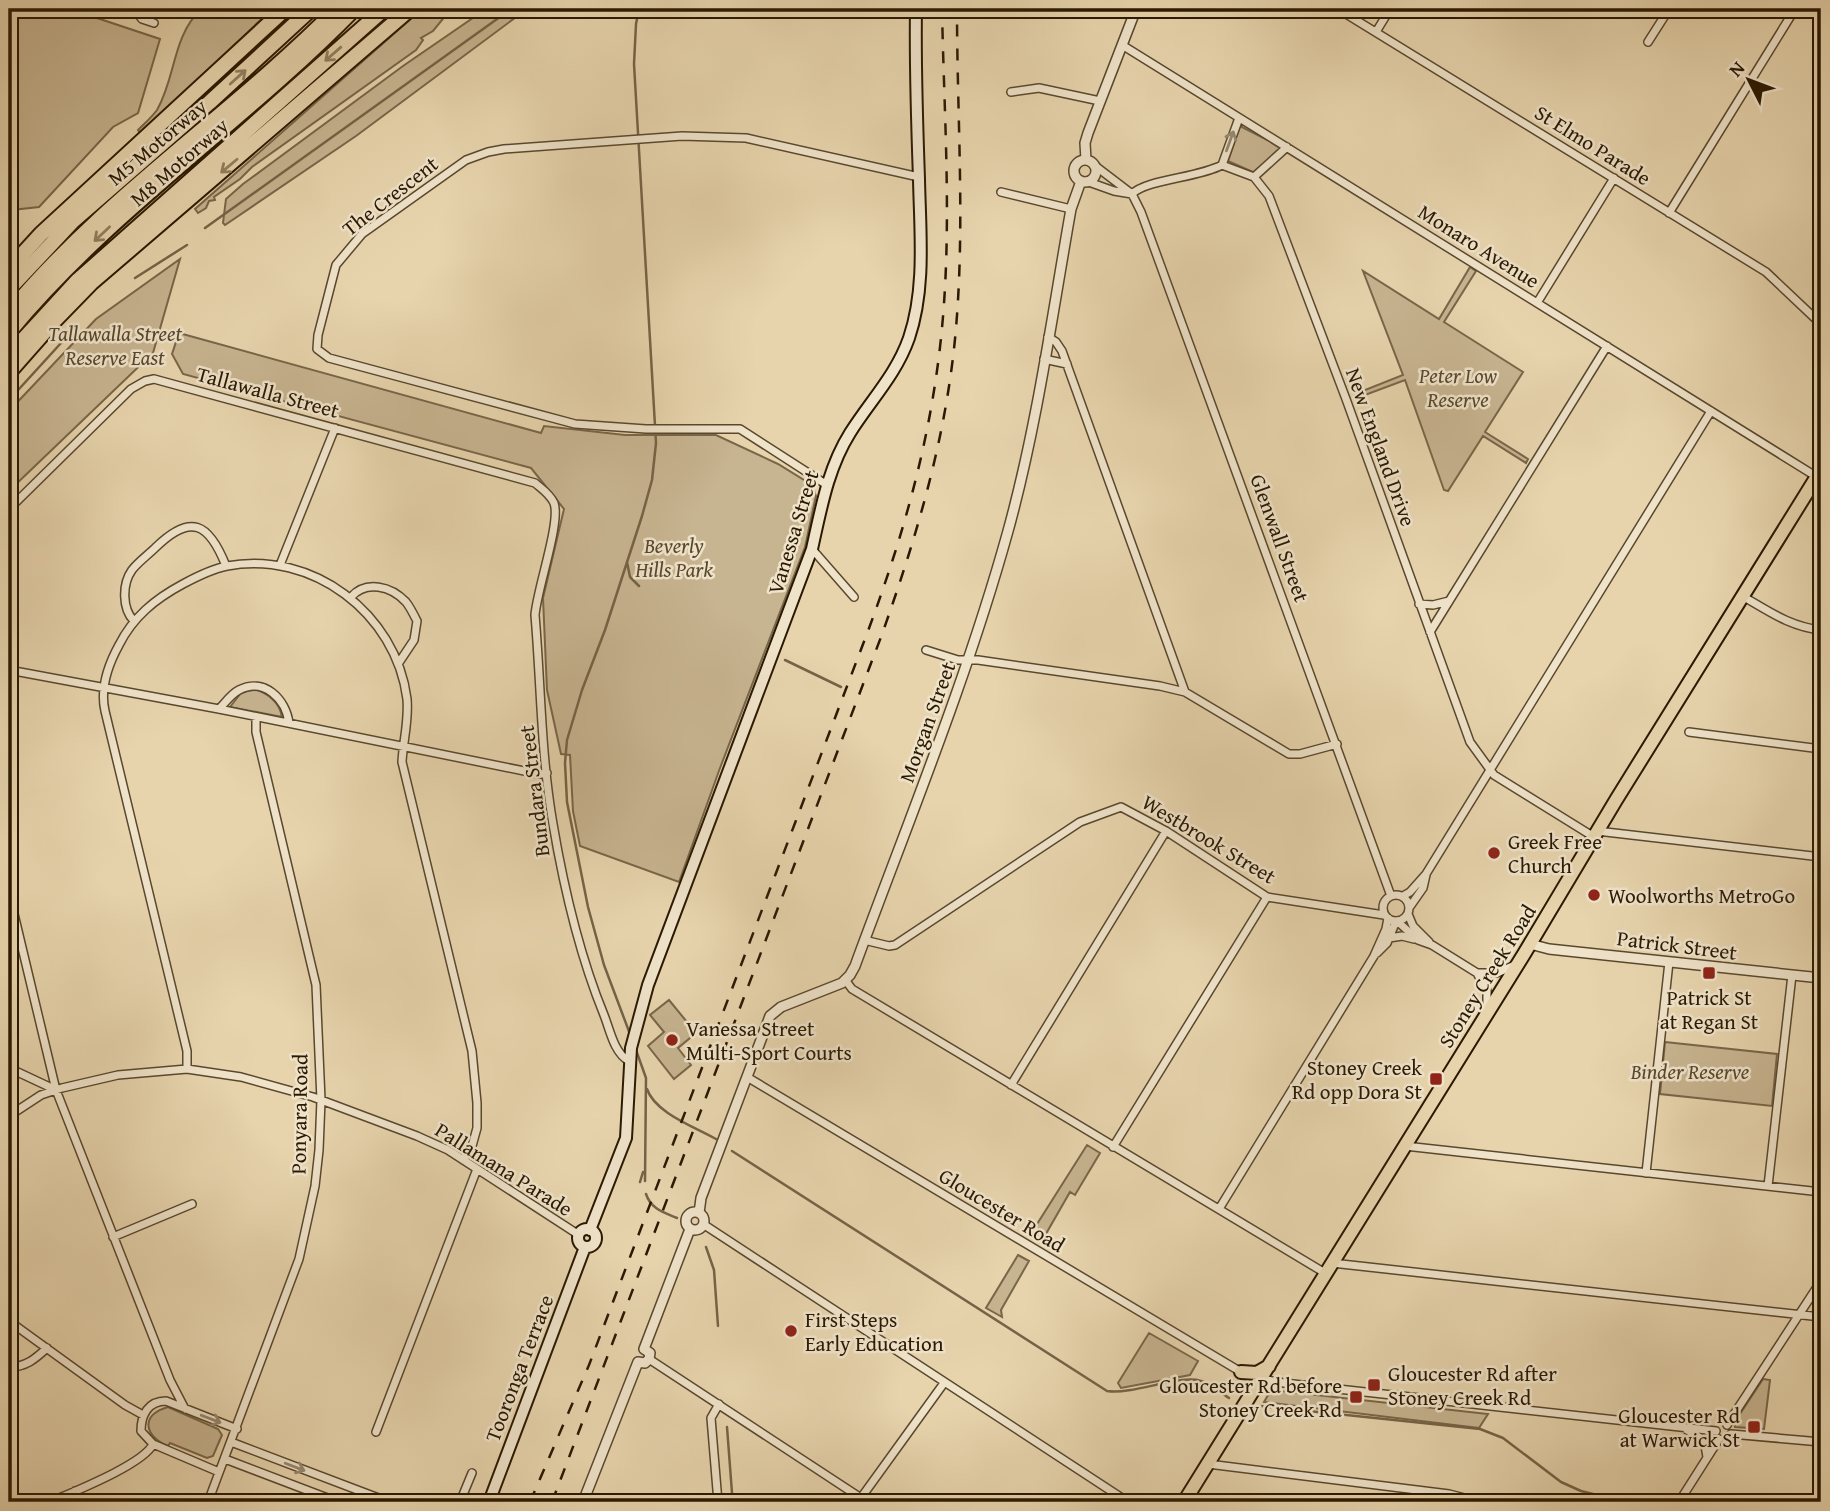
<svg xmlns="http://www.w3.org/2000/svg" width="1830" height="1511" font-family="'Gentium Book Plus',serif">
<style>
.green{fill:#c7b490;stroke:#786649;stroke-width:2}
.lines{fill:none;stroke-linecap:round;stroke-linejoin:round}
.stream{stroke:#756346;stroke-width:2.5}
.minor-casing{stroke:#59482d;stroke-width:10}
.tertiary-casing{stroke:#59482d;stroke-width:12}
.secondary-casing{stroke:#2a1902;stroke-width:14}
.primary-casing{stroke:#2a1902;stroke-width:16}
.motorway-casing{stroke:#2a1902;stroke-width:18}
.minor{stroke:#efe3ca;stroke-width:7}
.tertiary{stroke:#efe3ca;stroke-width:9}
.secondary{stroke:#efe3ca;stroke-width:10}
.primary{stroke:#e7d4ad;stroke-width:12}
.motorway{stroke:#e7d4ad;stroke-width:14}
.rail{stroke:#2a1902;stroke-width:2.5;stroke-dasharray:12 12;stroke-linecap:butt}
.oneway{stroke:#928060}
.oneway2{stroke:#968870}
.poi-dot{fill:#8f2418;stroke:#efe3ca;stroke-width:2.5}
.labels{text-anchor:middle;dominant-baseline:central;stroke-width:5;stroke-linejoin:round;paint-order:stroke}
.street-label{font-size:21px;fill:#2a1902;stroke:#efe3ca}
.park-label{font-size:21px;font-style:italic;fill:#59482d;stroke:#efe3ca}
.poi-label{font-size:21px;fill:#2a1902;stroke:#efe3ca;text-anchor:start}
</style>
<rect width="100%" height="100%" fill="#e7d4ad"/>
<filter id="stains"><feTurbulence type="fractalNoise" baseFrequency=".00286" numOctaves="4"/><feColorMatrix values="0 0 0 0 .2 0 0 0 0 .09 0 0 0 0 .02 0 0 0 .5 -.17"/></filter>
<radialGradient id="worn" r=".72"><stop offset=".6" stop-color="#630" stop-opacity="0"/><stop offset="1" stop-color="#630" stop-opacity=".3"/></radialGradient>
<path class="green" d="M9,9H96L94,17L160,39L138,113L113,127L39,207L12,210L9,213Z
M201,9H272L141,134L138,130C144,124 152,117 157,110C176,77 172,37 201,9Z
M422,9H451L433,31L421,38L423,40L416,50L252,167L240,179L214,197L215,200L209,201L206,208L198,213L195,209Z
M486,9H527L356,136L225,225L223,223L226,199L243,184L403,66Z
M1240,126L1281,147L1255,173L1228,161Z
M180,259L153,353L11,489H9V411L96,319Z
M1470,267L1476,271L1444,322L1523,372L1485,432L1528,459L1526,463L1483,436L1448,491L1444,490L1405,380L1357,398L1355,394L1403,375L1363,271L1439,319Z
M179,333L541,433L544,426L625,435H716L778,464L812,485L816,496L805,547L720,768L679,882L580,846L573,811L570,755L561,754L547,690L543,598L564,509L531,468L183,374L172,354Z
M254,689C268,693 280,703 282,717L230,707L241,693Z
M669,1000L696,1033L678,1048L691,1065L674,1079L648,1046L664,1032L650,1015Z
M1665,1042L1777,1054L1772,1106L1660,1094Z
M1087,1145L1100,1153L1075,1195L1070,1192L1043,1239L1032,1232Z
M1018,1255L1029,1261L1001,1310L1002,1317L986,1308Z
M1149,1333L1198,1361L1190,1375L1121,1388L1118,1383Z
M1763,1379L1770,1380L1764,1429L1735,1427L1734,1423Z
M1271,1390L1488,1414L1479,1428L1264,1402Z
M168,1407L218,1429L222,1435L213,1456L207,1458L170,1443L168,1446C144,1436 140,1415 168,1407Z"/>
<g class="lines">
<path class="stream" d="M205,228L511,9
M135,278L187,245
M9,400L72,331
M627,562L630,577L639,586
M785,660L841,687
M630,1034L604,965L588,907L567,802L565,763L567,740L582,690L605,630L642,516L652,480L656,443L634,64L636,24L639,9
M636,1050L646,1078L645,1181
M647,1089C655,1113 695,1127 716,1139
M732,1151L1107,1391C1134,1395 1179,1374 1201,1381C1210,1383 1221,1393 1229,1398
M640,1182L643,1172
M646,1194C651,1209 663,1212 677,1218
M706,1247L714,1270L718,1326
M1260,1406L1480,1429L1503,1438L1561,1482L1581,1491L1625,1502
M727,1427L732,1493"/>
<defs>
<path id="minor" d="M134,9L142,19L154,23
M1338,9L1766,272L1821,324
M1376,32L1390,9
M1648,42L1669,9
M1122,45L1817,477
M1011,92L1039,88L1100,101
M1094,165L1132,194L1141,212L1391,896
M1222,165L1254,177L1269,196L1346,399L1470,742L1494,775L1594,837
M1254,177L1287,147
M1086,181L1114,191L1132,194C1147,179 1198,178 1222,165L1239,118
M1001,192L1071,209
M1669,213L1795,9
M1537,303L1614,178
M1048,337L1056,342L1062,351L1185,692
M1044,359L1067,364
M827,485L740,429H646L575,424L329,358L317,349L318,335L336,265L362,234L466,160L488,152L504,149L682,136L746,138L919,177
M9,509L131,389L145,381L154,379L535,483C542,489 550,494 554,503C561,522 537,589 535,615C541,685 541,756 553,824C564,889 579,954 604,1015C610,1030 614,1053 629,1061
M812,549L854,597
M280,565L335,428
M351,597C366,580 391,586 406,602C410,607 414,615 417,621L414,640L398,664
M1744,597C1770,612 1791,627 1821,630
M1419,604L1433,605L1449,601
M134,621C122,609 122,584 132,570C138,562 148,555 156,547C191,513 209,523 226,566
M1430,632L1607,346
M926,650L958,660H978L1160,686L1185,692L1289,754H1300L1337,744
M9,670L219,709L539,774L547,773
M219,709C225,703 231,694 239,690C264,677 286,699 289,723
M1689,732L1821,749
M1597,831L1821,857
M9,893L56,1090L170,1380L185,1409
M1383 908a13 13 0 1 1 26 0a13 13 0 1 1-26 0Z
M1403,896L1410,892L1426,874L1711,411
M1409,908L1423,888L1426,875
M1408,914L1413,926L1429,942
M1397,921L1418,940L1432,945L1477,973H1497L1515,965
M1389,938L1402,936L1414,939
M864,940L889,946L895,945L1080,822L1121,807L1166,831L1267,897L1384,915
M1377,953L1387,943L1396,921
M1477,973L1487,991V1008
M846,981L852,989L1325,1273
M9,1068L56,1090
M187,1069V1051L105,711C100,689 108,665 119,645C133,617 155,599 183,584C196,577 212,569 227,566C312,550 396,613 407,699C409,721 403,741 402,762L472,1051L477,1103V1128L472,1146L463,1160
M747,1077L1241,1372
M1011,1085L1166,831
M9,1116L41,1095L62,1088L118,1075L187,1069L241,1077L313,1097L417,1136L448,1150L579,1235
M1405,1146L1821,1192
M1113,1147L1267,897
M1646,1173L1669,962
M1768,1186L1792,975
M1219,1209L1374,956L1386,929L1388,918
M703,1224L1128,1502
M113,1237L192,1204
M1332,1263L1821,1317
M9,1321L125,1405L143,1415
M649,1359L867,1502
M9,1367C26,1367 35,1359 47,1348
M1261,1379L1284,1383L1716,1431
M1727,1425L1821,1281
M1687,1430L1704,1440L1707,1457
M376,1432L477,1169
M1731,1434L1821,1442
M231,1442L389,1502
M225,1459L338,1502
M1208,1464L1449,1494L1480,1502
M219,1472L153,1444L141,1431C141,1415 148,1401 166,1401L237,1429
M75,1491L77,1502
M50,1502C73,1492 144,1464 153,1444
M208,1502L299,1259L315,1186L319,1150L321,1100L316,985L256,732V717
M460,1502L472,1473
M718,1502L711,1418L719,1404
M858,1502L944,1383
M1679,1502L1719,1439"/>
<path id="tertiary" d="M1086,160L1085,143L1088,133L1136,9
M1074 171a11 11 0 1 1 22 0a11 11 0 1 1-22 0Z
M1530,944L1549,949L1821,978
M686 1221a9 9 0 1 1 18 0a9 9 0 1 1-18 0Z
M699,1213L701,1198L770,1016L781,1007L842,983L850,975L855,966C908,822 967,679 1008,531C1037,426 1052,316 1071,209L1081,181
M644,1349L690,1229
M638,1362L645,1363L649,1359L650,1353L644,1349
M583,1502L638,1362"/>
<path id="secondary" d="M578 1238a9 9 0 1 1 18 0a9 9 0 1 1-18 0Z
M590,1230L626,1138L631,1048L648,985L812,549C821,509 828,468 850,433C870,401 896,375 909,338C926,288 920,232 919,179C917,123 915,66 916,9
M489,1502L585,1247"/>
<path id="primary" d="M1241,1372L1257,1373L1269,1366
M1184,1502L1524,954L1616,800L1821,470"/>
<path id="motorway" d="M9,269L41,234L285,9
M9,289L73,221L210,102L311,9
M9,313C104,198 232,115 337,9
M9,332C110,210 244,122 354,9
M9,355L77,281L384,9
M9,372L54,321L91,283L410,9"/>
</defs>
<use href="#minor" class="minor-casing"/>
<use href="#tertiary" class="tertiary-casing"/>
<use href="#secondary" class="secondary-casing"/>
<use href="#primary" class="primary-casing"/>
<use href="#motorway" class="motorway-casing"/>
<use href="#minor" class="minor"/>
<use href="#tertiary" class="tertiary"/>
<use href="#secondary" class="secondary"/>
<use href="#primary" class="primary"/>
<use href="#motorway" class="motorway"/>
<path class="rail" d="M530,1502L589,1365L868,631C905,531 932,434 942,328C952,222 944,115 942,9
M552,1502L881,637C917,536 947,435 956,328C965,222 957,115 957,9"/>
</g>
<defs><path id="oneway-shaft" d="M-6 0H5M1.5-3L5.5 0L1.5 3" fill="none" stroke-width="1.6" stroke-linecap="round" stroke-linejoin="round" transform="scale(1.75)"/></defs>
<g class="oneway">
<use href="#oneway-shaft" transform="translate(333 54) rotate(139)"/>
<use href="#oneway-shaft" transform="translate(238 77) rotate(-42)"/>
<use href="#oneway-shaft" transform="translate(229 166) rotate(140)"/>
<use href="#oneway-shaft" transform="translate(102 234) rotate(137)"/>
</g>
<g class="oneway2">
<use href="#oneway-shaft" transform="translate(1230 141) rotate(-70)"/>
<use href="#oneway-shaft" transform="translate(211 1419) rotate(21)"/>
<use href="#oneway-shaft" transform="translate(295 1467) rotate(21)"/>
</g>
<g class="poi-dot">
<circle cx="1494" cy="853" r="7"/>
<circle cx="1594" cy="895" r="7"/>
<rect x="1702" y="966" width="14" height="14" rx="3.5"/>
<circle cx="672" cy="1040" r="7"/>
<rect x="1429" y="1072" width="14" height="14" rx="3.5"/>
<circle cx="791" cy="1331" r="7"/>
<rect x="1367" y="1378" width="14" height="14" rx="3.5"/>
<rect x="1349" y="1390" width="14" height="14" rx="3.5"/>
<rect x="1747" y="1420" width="14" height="14" rx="3.5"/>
</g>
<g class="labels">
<g class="street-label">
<text transform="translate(157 142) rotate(-40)">M5 Motorway</text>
<text transform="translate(1593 145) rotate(32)">St Elmo Parade</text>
<text transform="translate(179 162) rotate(-41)">M8 Motorway</text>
<text transform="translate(390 196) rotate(-38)">The Crescent</text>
<text transform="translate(1479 246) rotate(32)">Monaro Avenue</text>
<text transform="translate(268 392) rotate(15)">Tallawalla Street</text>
<text transform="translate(1381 447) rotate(70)">New England Drive</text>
<text transform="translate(793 532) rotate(-73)">Vanessa Street</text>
<text transform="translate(1280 538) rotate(70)">Glenwall Street</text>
<text transform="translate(927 722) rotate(-70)">Morgan Street</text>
<text transform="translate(534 791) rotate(-97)">Bundara Street</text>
<text transform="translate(1209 839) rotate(31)">Westbrook Street</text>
<text transform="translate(1677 945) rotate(7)">Patrick Street</text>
<text transform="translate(1487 976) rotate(-58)">Stoney Creek Road</text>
<text transform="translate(299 1114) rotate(-89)">Ponyara Road</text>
<text transform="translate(504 1169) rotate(32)">Pallamana Parade</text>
<text transform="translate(1002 1210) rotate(31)">Gloucester Road</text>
<text transform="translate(519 1368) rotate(-69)">Tooronga Terrace</text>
</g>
<g class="park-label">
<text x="115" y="333">Tallawalla Street<tspan x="115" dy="24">Reserve East</tspan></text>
<text x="1458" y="375">Peter Low<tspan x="1458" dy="24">Reserve</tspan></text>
<text x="674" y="545">Beverly<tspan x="674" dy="24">Hills Park</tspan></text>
<text x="1690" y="1071">Binder Reserve</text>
</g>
<g class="poi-label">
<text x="1508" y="841">Greek Free<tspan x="1508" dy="24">Church</tspan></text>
<text x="1608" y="895">Woolworths MetroGo</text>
<text x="1709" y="997" text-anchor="middle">Patrick St<tspan x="1709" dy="24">at Regan St</tspan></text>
<text x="686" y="1028">Vanessa Street<tspan x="686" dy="24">Multi-Sport Courts</tspan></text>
<text x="1422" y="1067" text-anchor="end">Stoney Creek<tspan x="1422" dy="24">Rd opp Dora St</tspan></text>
<text x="805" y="1319">First Steps<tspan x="805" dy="24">Early Education</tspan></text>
<text x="1388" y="1373">Gloucester Rd after<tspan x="1388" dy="24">Stoney Creek Rd</tspan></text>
<text x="1342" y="1385" text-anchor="end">Gloucester Rd before<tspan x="1342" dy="24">Stoney Creek Rd</tspan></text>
<text x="1740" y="1415" text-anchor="end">Gloucester Rd<tspan x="1740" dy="24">at Warwick St</tspan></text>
</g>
</g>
<rect width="1830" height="1511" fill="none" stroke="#e7d4ad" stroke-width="35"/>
<rect x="10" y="10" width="1809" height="1490" fill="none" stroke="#2a1902" stroke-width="3.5"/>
<rect x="18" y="18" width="1795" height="1476" fill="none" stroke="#2a1902" stroke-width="2"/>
<g transform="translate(1749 80) rotate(312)" stroke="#efe3ca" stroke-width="5" paint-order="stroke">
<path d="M0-5L12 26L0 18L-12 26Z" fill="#2a1902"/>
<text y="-10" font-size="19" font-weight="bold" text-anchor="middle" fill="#2a1902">N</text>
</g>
<rect width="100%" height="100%" filter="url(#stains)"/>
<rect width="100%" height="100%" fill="url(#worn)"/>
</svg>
